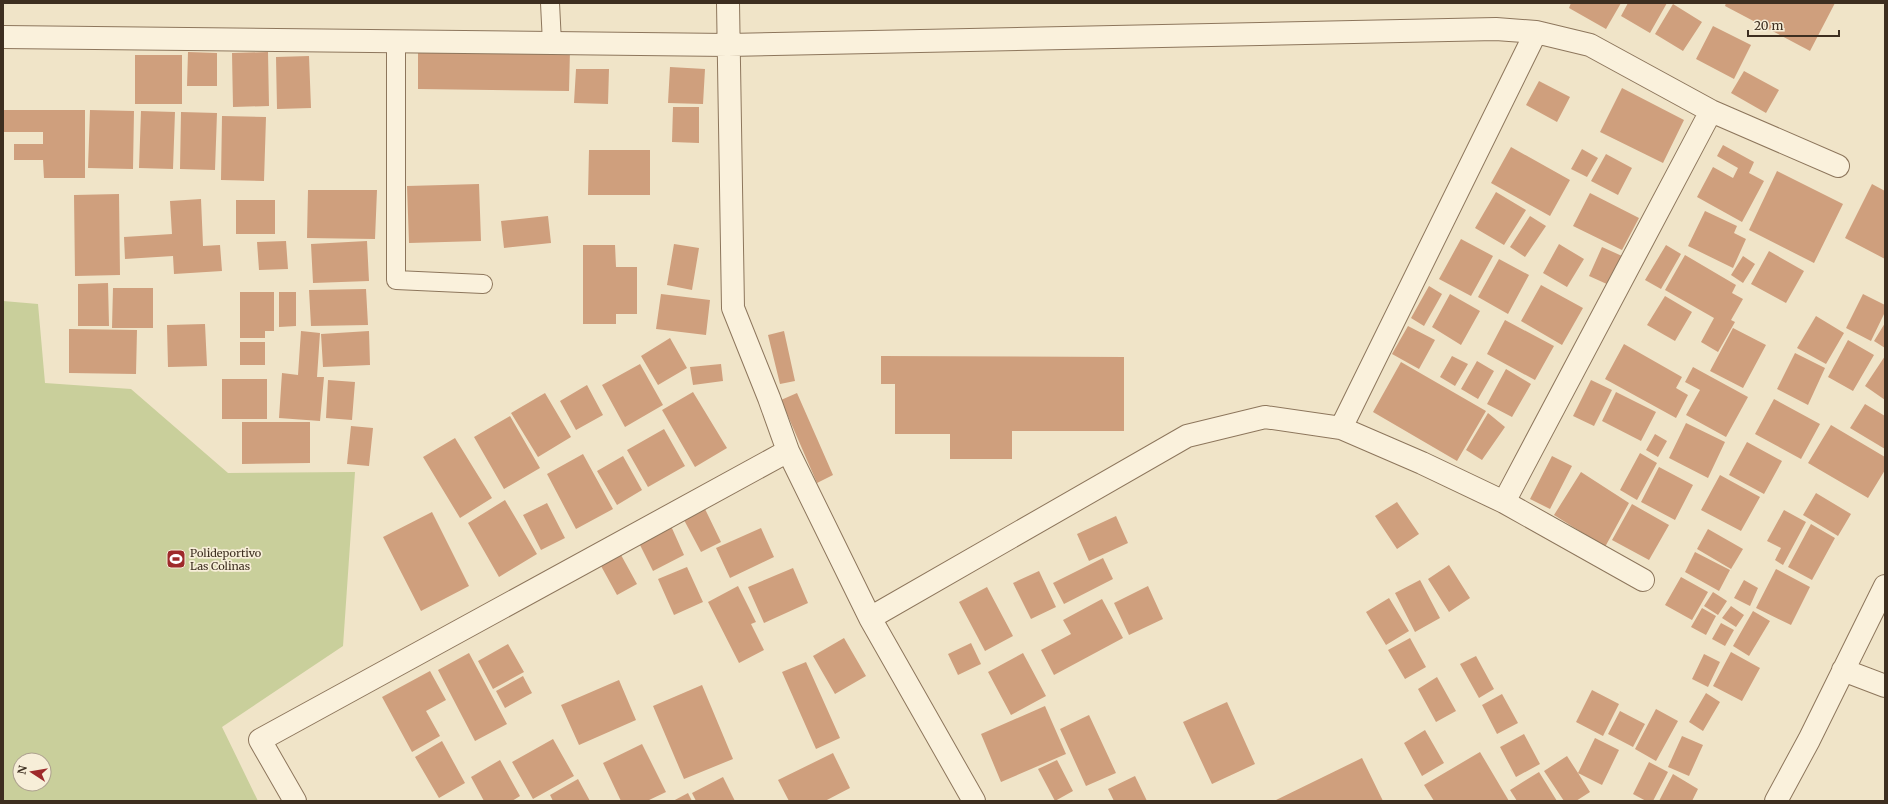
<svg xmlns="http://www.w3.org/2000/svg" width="1888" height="804" font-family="Merriweather,serif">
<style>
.green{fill:#c9cf9b;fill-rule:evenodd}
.building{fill:#cf9f7d}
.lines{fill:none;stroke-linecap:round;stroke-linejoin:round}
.lane-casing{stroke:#8d765c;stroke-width:20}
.street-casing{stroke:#8d765c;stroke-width:24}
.lane{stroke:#faf1dc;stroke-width:18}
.street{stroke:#faf1dc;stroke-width:22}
.labels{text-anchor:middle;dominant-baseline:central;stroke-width:3.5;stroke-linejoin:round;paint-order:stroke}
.poi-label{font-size:11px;fill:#3d2e20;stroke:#f7eed8;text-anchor:start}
</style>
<rect width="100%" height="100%" fill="#f0e4c8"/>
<path class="green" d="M3,301L38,304L45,383L131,389L228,473L355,472L343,646L222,727L258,801H3ZM20,760H44V784H20Z"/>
<path class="building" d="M1571,3H1621L1606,29L1569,8Z
M1628,3H1667L1650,33L1621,16Z
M1726,3H1835L1810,51L1725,6Z
M1673,4L1702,22L1683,51L1655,34Z
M1713,26L1751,45L1734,79L1696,59Z
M418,49L570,50L569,91L418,89Z
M188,52L217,53V86H187Z
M268,52L269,106L233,107L232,53Z
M135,55H182V104H135Z
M309,56L311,108L277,109L276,57Z
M670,67L705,69L703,104L668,103Z
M576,69H609L608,104L574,103Z
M1744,71L1779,90L1766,113L1731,93Z
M1539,81L1570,97L1557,122L1526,105Z
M1622,88L1684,120L1663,163L1600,132Z
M673,107H699V143L672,142Z
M3,110H85V178H44L43,160H14V144H43V132H3Z
M90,110L134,111L133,169L88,168Z
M141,111L175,112L173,169L139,168Z
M181,112L217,113L215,170L180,169Z
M222,116L266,117L264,181L221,180Z
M1723,145L1754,162L1749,173L1764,181L1742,222L1697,197L1713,167L1733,178L1738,168L1717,156Z
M1511,147L1570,180L1550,216L1491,183Z
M1582,149L1598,158L1587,177L1571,169Z
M589,150H650V195H588Z
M1606,154L1632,168L1618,195L1591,181Z
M1777,171L1843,204L1814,263L1749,230Z
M479,184L481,241L409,243L407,186Z
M1872,184L1885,191V259L1845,238Z
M308,190H377L375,239L307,238Z
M1496,192L1526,210L1504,245L1475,228Z
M1590,193L1639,218L1622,250L1573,226Z
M119,194L120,275L75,276L74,195Z
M201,199L203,246L220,245L222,271L174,274L173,256L125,259L124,237L172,234L170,201Z
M236,200H275V234H236Z
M1705,211L1737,226L1734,233L1746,239L1733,268L1688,246Z
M548,216L551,243L504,248L501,221Z
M1530,216L1546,226L1525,257L1510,247Z
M1461,239L1493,256L1471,296L1439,279Z
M286,241L288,269L259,270L257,242Z
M367,241L369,281L313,283L311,244Z
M674,244L699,248L692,290L667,285Z
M1559,244L1584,259L1567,287L1543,273Z
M583,245H615L616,267H637V314H616V324H583Z
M1666,245L1681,254L1661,289L1645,280Z
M1602,247L1622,256L1609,285L1589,276Z
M1769,251L1804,271L1786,303L1751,284Z
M1685,255L1736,285L1732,293L1743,299L1731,320L1735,322L1718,352L1701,342L1714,318L1665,290Z
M1743,256L1755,264L1743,283L1731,275Z
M1499,259L1529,275L1508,314L1478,297Z
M108,283L109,326H78V284Z
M1541,285L1583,308L1562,345L1521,321Z
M1429,286L1442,294L1424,326L1411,318Z
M113,288H153V328H112Z
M366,289L368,325L311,326L309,290Z
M240,292H274V331H265V338H240Z
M279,292H296V326L279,327Z
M661,294L710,300L706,335L656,329Z
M1450,294L1480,311L1461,345L1432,327Z
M1863,294L1885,305V312L1871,341L1846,328Z
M1665,296L1692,312L1675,341L1647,325Z
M1816,316L1844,333L1826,364L1797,348Z
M1505,320L1554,346L1535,380L1487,354Z
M1885,323V348L1874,341Z
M205,324L207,366L168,367L167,325Z
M1408,326L1435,340L1419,369L1392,354Z
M1733,328L1766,345L1743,388L1710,371Z
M69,329L137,330L136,374L69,373Z
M301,331L320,333L317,377H324L320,421L279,418L282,373L298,375Z
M369,331L370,365L323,367L321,334Z
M784,331L795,381L780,384L768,335Z
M670,338L687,368L658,385L641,356Z
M1848,340L1874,355L1853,391L1828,377Z
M240,342H265V365H240Z
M1624,344L1682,377L1676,388L1688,395L1676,418L1605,379Z
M1795,353L1825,368L1808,405L1777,389Z
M881,356L1124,357V431H1012V459H950V434H895V384H881Z
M1452,356L1468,364L1455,386L1440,377Z
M1885,356V400L1865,386Z
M1477,361L1494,371L1478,399L1461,389Z
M1401,362L1486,411L1457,461L1373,412Z
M640,364L663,405L625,427L602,385Z
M721,364L723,381L693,385L690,367Z
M1693,367L1748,397L1726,437L1686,415L1700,390L1685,382Z
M1506,369L1531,384L1512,417L1487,404Z
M222,379H267V419H222Z
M328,380L355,382L352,420L326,418Z
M1591,380L1612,390L1594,426L1573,416Z
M587,385L603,415L576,430L560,401Z
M693,392L727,448L695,467L662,410Z
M1616,392L1656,412L1641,441L1602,421Z
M545,393L571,437L538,457L511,413Z
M797,393L833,475L817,483L781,400Z
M1774,399L1820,424L1801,459L1755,434Z
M1865,404L1885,416V449L1850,428Z
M1488,413L1505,427L1482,460L1466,450Z
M510,416L540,468L504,489L474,437Z
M242,422H310V463L242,464Z
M1686,423L1725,442L1708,478L1669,458Z
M1831,425L1885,457V470L1868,498L1808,463Z
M351,426L373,428L369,466L347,464Z
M664,429L685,466L648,487L627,450Z
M1655,434L1667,441L1658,457L1646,450Z
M455,438L492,498L460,518L423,457Z
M1747,442L1782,461L1764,494L1729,475Z
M1640,453L1657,463L1637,500L1620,490Z
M583,454L613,509L576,529L547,474Z
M623,456L642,490L617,505L597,471Z
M1552,456L1572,466L1550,509L1530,499Z
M1659,467L1693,485L1675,520L1641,502Z
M1581,472L1629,503L1605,547L1554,515Z
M1720,475L1760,497L1741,531L1701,510Z
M1816,493L1851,514L1838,536L1803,515Z
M505,500L537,554L499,577L468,523Z
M1397,502L1419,534L1397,549L1375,516Z
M547,503L565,538L541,550L523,515Z
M1632,504L1669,525L1649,560L1612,540Z
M705,509L721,542L701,552L684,520Z
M1784,510L1806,522L1783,565L1775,560L1781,548L1767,541Z
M432,512L469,586L421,611L383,537Z
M1116,516L1128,543L1089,561L1077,534Z
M1811,524L1835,538L1812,580L1788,567Z
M671,526L684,555L653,571L638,541Z
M761,528L774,557L730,578L716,548Z
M1708,529L1743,549L1731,569L1697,549Z
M1695,552L1730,570L1719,591L1685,572Z
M621,555L637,584L617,595L601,566Z
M1103,558L1113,579L1064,604L1053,583Z
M1449,565L1470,598L1449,612L1428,579Z
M687,567L703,602L674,615L658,579Z
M793,568L808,603L764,623L748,587Z
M1776,569L1810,587L1791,625L1756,608Z
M1039,571L1056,607L1031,619L1013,583Z
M1681,577L1708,592L1692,620L1665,605Z
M1420,580L1440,618L1415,632L1395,593Z
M1744,580L1758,588L1750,606L1734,598Z
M738,586L756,622L751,624L764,650L739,663L708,602Z
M1148,586L1163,619L1129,635L1114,603Z
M987,587L1013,636L985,651L959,602Z
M1713,592L1727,601L1718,615L1704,606Z
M1389,598L1409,631L1386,645L1366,612Z
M1102,599L1123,638L1054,675L1041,650L1071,634L1063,620Z
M1731,606L1744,615L1736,627L1722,618Z
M1702,608L1716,616L1706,635L1691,627Z
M1753,611L1770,621L1749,656L1733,646Z
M1721,623L1734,630L1725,646L1712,639Z
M844,638L866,676L835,694L813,656Z
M1410,638L1426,667L1405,679L1388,650Z
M971,643L981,664L958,675L948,654Z
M508,644L524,672L493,689L478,661Z
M1731,652L1760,668L1742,701L1713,686Z
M469,653L507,724L475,741L438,670Z
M1023,653L1046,696L1011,715L988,672Z
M1704,654L1720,662L1708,687L1692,679Z
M1476,656L1494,689L1479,698L1460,664Z
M806,662L840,738L816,749L782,672Z
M430,671L446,700L426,711L440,736L412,752L382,697Z
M523,676L532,693L505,708L496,691Z
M1437,677L1456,711L1436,722L1418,689Z
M619,680L636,720L579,745L561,705Z
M702,685L733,759L684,779L653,706Z
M1592,690L1619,704L1603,736L1576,722Z
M1706,693L1720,702L1703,731L1689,722Z
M1502,694L1518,723L1497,734L1482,705Z
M1227,702L1255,764L1212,784L1183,722Z
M1045,706L1066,754L1001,782L981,734Z
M1656,709L1678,721L1656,761L1635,749Z
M1620,711L1645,724L1633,747L1608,734Z
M1089,715L1116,773L1086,786L1060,729Z
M1425,730L1444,763L1422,776L1404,743Z
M1524,734L1540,764L1516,777L1500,747Z
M1682,736L1703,745L1689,776L1668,767Z
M1595,738L1619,750L1602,785L1578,773L1590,792L1576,801H1564L1544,771L1567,756L1578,773Z
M553,739L574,776L533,799L512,762Z
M442,741L465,783L439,798L415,757Z
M642,744L666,792L647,801H621L603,763Z
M1480,752L1509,801H1434L1424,785Z
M833,753L850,788L825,801H789L778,780Z
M1362,758L1383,801H1274Z
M500,760L520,796L512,801H484L471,777Z
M1057,760L1073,791L1055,801L1038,769Z
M1649,762L1668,772L1653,801H1646L1633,794Z
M1539,772L1557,801H1517L1510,790Z
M1673,774L1698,789L1692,801H1659Z
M1135,776L1147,801H1114L1108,789Z
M723,777L735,801H696L692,793Z
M578,779L590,801H553L550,795Z
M688,793L692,801H673Z"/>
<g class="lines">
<defs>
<path id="lane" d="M550,3L552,43
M396,41V280L483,284"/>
<path id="street" d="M728,3L733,308L769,398L788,451L870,618L974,801
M3,37L728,45L1496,29L1536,32L1590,45L1711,111L1838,166
M1341,428L1536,32
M1504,502L1711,111
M870,618L1187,436L1265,417L1341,428L1422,463L1504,502L1643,580
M1843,670L1885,686
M295,801L260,740L788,451
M1776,801L1809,740L1885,586"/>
</defs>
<use href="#lane" class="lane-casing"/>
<use href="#street" class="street-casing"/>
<use href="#lane" class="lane"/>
<use href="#street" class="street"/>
</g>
<defs>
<symbol id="stadium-square" viewBox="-11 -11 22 22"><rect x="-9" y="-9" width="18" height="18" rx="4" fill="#9e2a2b" stroke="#f7eed8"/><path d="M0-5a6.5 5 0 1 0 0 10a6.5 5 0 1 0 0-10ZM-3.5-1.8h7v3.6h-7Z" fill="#fff"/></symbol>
</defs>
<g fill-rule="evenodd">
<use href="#stadium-square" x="165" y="548" width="22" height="22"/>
</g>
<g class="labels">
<g class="poi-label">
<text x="190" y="553">Polideportivo<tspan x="190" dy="13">Las Colinas</tspan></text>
</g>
</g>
<rect width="1888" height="804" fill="none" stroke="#3d2e20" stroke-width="8"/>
<g transform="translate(32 772) rotate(282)"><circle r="19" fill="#f7eed8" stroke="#ada18e"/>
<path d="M0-3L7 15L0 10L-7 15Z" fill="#9e2a2b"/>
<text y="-6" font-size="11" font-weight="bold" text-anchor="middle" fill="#3d2e20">N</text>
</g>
<path d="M1748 30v6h91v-6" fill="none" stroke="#3d2e20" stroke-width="2"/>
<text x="1754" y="30" font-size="12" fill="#3d2e20" stroke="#f7eed8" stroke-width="3" paint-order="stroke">20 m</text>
</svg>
